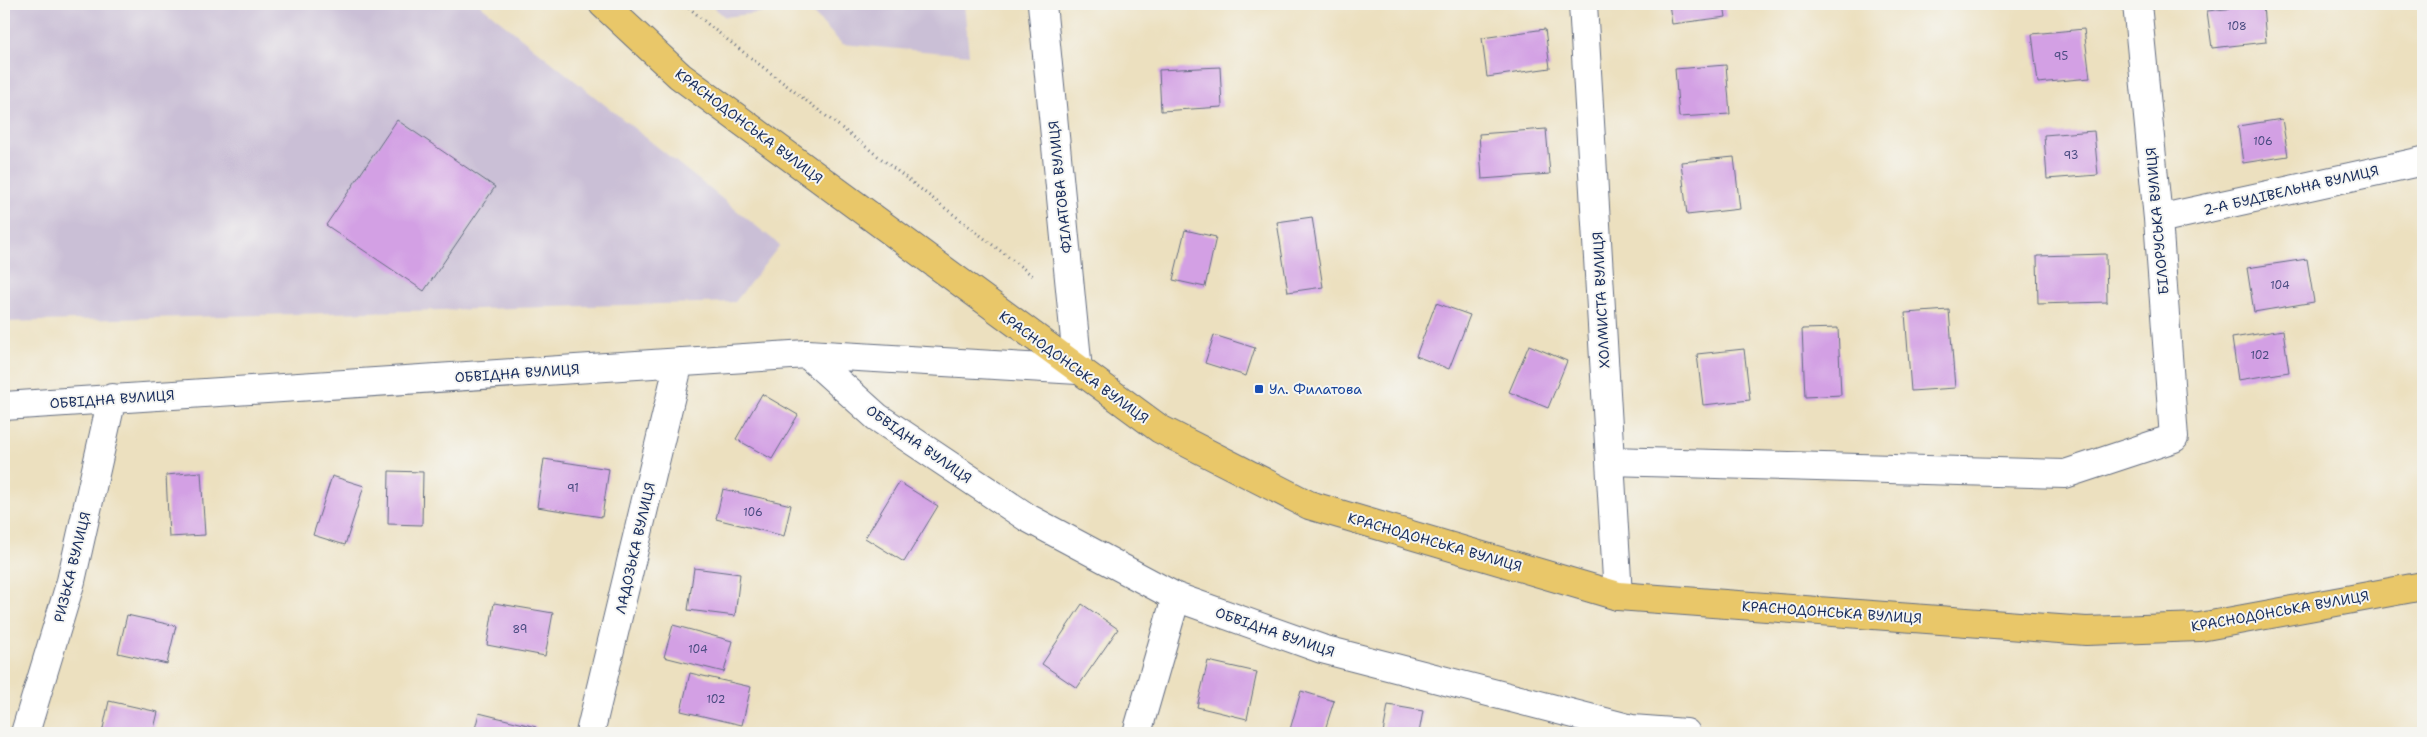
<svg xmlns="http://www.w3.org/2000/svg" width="2427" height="737" font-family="'Shantell Sans',sans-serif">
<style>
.industrial{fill:#cabfd6}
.building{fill:#d3a0e4}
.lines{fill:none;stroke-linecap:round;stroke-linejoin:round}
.minor-casing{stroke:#646d80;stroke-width:30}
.major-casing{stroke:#646d80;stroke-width:30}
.path{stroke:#646d80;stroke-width:3;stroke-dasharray:1 4;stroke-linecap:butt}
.minor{stroke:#fff;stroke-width:28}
.major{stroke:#e9c769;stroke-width:28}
.transit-dot{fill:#1a4fb4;stroke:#f6f6f2;stroke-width:2}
.labels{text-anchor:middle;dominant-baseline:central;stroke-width:4;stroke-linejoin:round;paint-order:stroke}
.number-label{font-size:11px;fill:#494b80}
.street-label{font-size:14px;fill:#1b2f5e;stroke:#f6f6f2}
.transit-label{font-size:14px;fill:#164399;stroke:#f6f6f2;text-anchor:start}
</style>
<rect width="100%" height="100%" fill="#f6f6f2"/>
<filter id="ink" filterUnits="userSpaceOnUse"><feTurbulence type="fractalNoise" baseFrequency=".02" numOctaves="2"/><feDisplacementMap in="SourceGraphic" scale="10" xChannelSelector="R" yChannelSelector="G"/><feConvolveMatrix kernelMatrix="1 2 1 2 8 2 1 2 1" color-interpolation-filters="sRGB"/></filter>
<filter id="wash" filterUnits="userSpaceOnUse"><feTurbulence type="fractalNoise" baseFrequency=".0096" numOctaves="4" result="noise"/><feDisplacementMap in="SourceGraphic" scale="20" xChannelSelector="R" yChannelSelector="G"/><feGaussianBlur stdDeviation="1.12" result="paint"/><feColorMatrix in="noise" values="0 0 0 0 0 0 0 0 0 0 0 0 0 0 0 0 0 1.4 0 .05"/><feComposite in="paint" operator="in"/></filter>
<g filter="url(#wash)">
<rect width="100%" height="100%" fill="#ece0bf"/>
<path class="industrial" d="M4,4H479L780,245L735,302L4,322Z
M710,4H964L969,55L842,44L807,7L725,17Z"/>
<g id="blocks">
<path class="building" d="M1150,4H1179V5L1151,8Z
M1669,4H1724L1726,17L1672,24Z
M2263,5L2266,42L2212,48L2207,11Z
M1545,29L1550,68L1487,77L1482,38Z
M2084,29L2090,78L2038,83L2032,34Z
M1726,65L1730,114L1679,117L1675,69Z
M1220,67L1222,107L1161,111L1159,70Z
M2282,119L2288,156L2243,163L2238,126Z
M397,120L495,187L424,291L326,225Z
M1546,129L1550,174L1482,179L1479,134Z
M2094,131L2098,175L2047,179L2044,135Z
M1734,157L1740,209L1687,215L1681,162Z
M1312,217L1323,287L1288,292L1277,222Z
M1185,230L1216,237L1205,287L1173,280Z
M2106,254L2107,302L2038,304L2037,256Z
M2307,259L2314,302L2254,312L2247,268Z
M1436,303L1470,315L1449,369L1416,356Z
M1949,310L1955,388L1911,391L1905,313Z
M1838,328L1841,395L1805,397L1802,329Z
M2283,330L2289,372L2238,380L2232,338Z
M1214,335L1255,348L1246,376L1205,363Z
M1529,345L1567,361L1548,408L1509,392Z
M1744,349L1750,400L1703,405L1697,354Z
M762,394L798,415L772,459L736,439Z
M544,459L609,469L602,517L537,507Z
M389,471L423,472L422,525L388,524Z
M201,472L205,535L169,537L166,475Z
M332,476L364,486L345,545L313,535Z
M899,482L938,506L904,562L865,538Z
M723,489L791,505L784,536L716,519Z
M694,568L740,574L735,616L688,610Z
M494,603L553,613L545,656L487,645Z
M1082,604L1118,629L1077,688L1042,664Z
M127,615L176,626L167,664L118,653Z
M673,625L732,641L724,672L664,657Z
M1208,661L1257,672L1247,719L1197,707Z
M690,673L751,687L742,725L681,711Z
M1301,691L1334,701L1324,733H1289Z
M109,701L158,712L153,733H102Z
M1388,705L1423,711L1419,733H1383Z
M479,713L536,727L535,733H474Z"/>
</g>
</g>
<g filter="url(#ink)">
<use href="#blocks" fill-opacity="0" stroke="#646d80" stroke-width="1"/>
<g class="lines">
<defs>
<path id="minor" d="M1583,4L1618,596
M2158,219L2423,161
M807,354L1078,370L1042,4
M4,406L807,354L877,417L1028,518L1176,597L1322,649L1632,729L1686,733
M1610,461L2065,474L2174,438L2158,219L2137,4
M25,733L71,581L112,398
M590,733L679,362
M1137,733L1176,597"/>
<path id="major" d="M603,4L680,76L1160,429L1309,505L1618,596L2086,631L2200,627L2423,586"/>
</defs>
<use href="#minor" class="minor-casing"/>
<use href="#major" class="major-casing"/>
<path class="path" d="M685,4L711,27L1033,276"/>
<use href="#minor" class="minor"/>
<use href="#major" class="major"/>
</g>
</g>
<rect class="transit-dot" x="1254" y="384" width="10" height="10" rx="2.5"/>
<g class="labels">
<g class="number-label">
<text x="2237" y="26">108</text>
<text x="2061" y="56">95</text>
<text x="2263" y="141">106</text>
<text x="2071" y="155">93</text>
<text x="2280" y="285">104</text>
<text x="2260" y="355">102</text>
<text x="573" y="488">91</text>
<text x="753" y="512">106</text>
<text x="520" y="629">89</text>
<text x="698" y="649">104</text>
<text x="716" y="699">102</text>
</g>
<g class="street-label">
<text transform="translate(749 126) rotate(37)">КРАСНОДОНСЬКА ВУЛИЦЯ</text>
<text transform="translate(1060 187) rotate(-96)">ФІЛАТОВА ВУЛИЦЯ</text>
<text transform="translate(2291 190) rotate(-13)">2-А БУДІВЕЛЬНА ВУЛИЦЯ</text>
<text transform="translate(2157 221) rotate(-95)">БІЛОРУСЬКА ВУЛИЦЯ</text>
<text transform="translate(1601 300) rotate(-93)">ХОЛМИСТА ВУЛИЦЯ</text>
<text transform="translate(1074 367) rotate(36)">КРАСНОДОНСЬКА ВУЛИЦЯ</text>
<text transform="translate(517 373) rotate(-4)">ОБВІДНА ВУЛИЦЯ</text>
<text transform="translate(112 399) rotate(-4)">ОБВІДНА ВУЛИЦЯ</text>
<text transform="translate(919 444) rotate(35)">ОБВІДНА ВУЛИЦЯ</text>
<text transform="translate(1435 542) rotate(16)">КРАСНОДОНСЬКА ВУЛИЦЯ</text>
<text transform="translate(635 548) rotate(-77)">ЛАДОЗЬКА ВУЛИЦЯ</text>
<text transform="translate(72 567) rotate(-76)">РИЗЬКА ВУЛИЦЯ</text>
<text transform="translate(2280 611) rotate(-10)">КРАСНОДОНСЬКА ВУЛИЦЯ</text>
<text transform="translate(1832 612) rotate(4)">КРАСНОДОНСЬКА ВУЛИЦЯ</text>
<text transform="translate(1275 632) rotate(19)">ОБВІДНА ВУЛИЦЯ</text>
</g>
<g class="transit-label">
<text x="1269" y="389">Ул. Филатова</text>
</g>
</g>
<rect width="2427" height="737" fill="none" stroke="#f6f6f2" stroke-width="20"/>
</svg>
